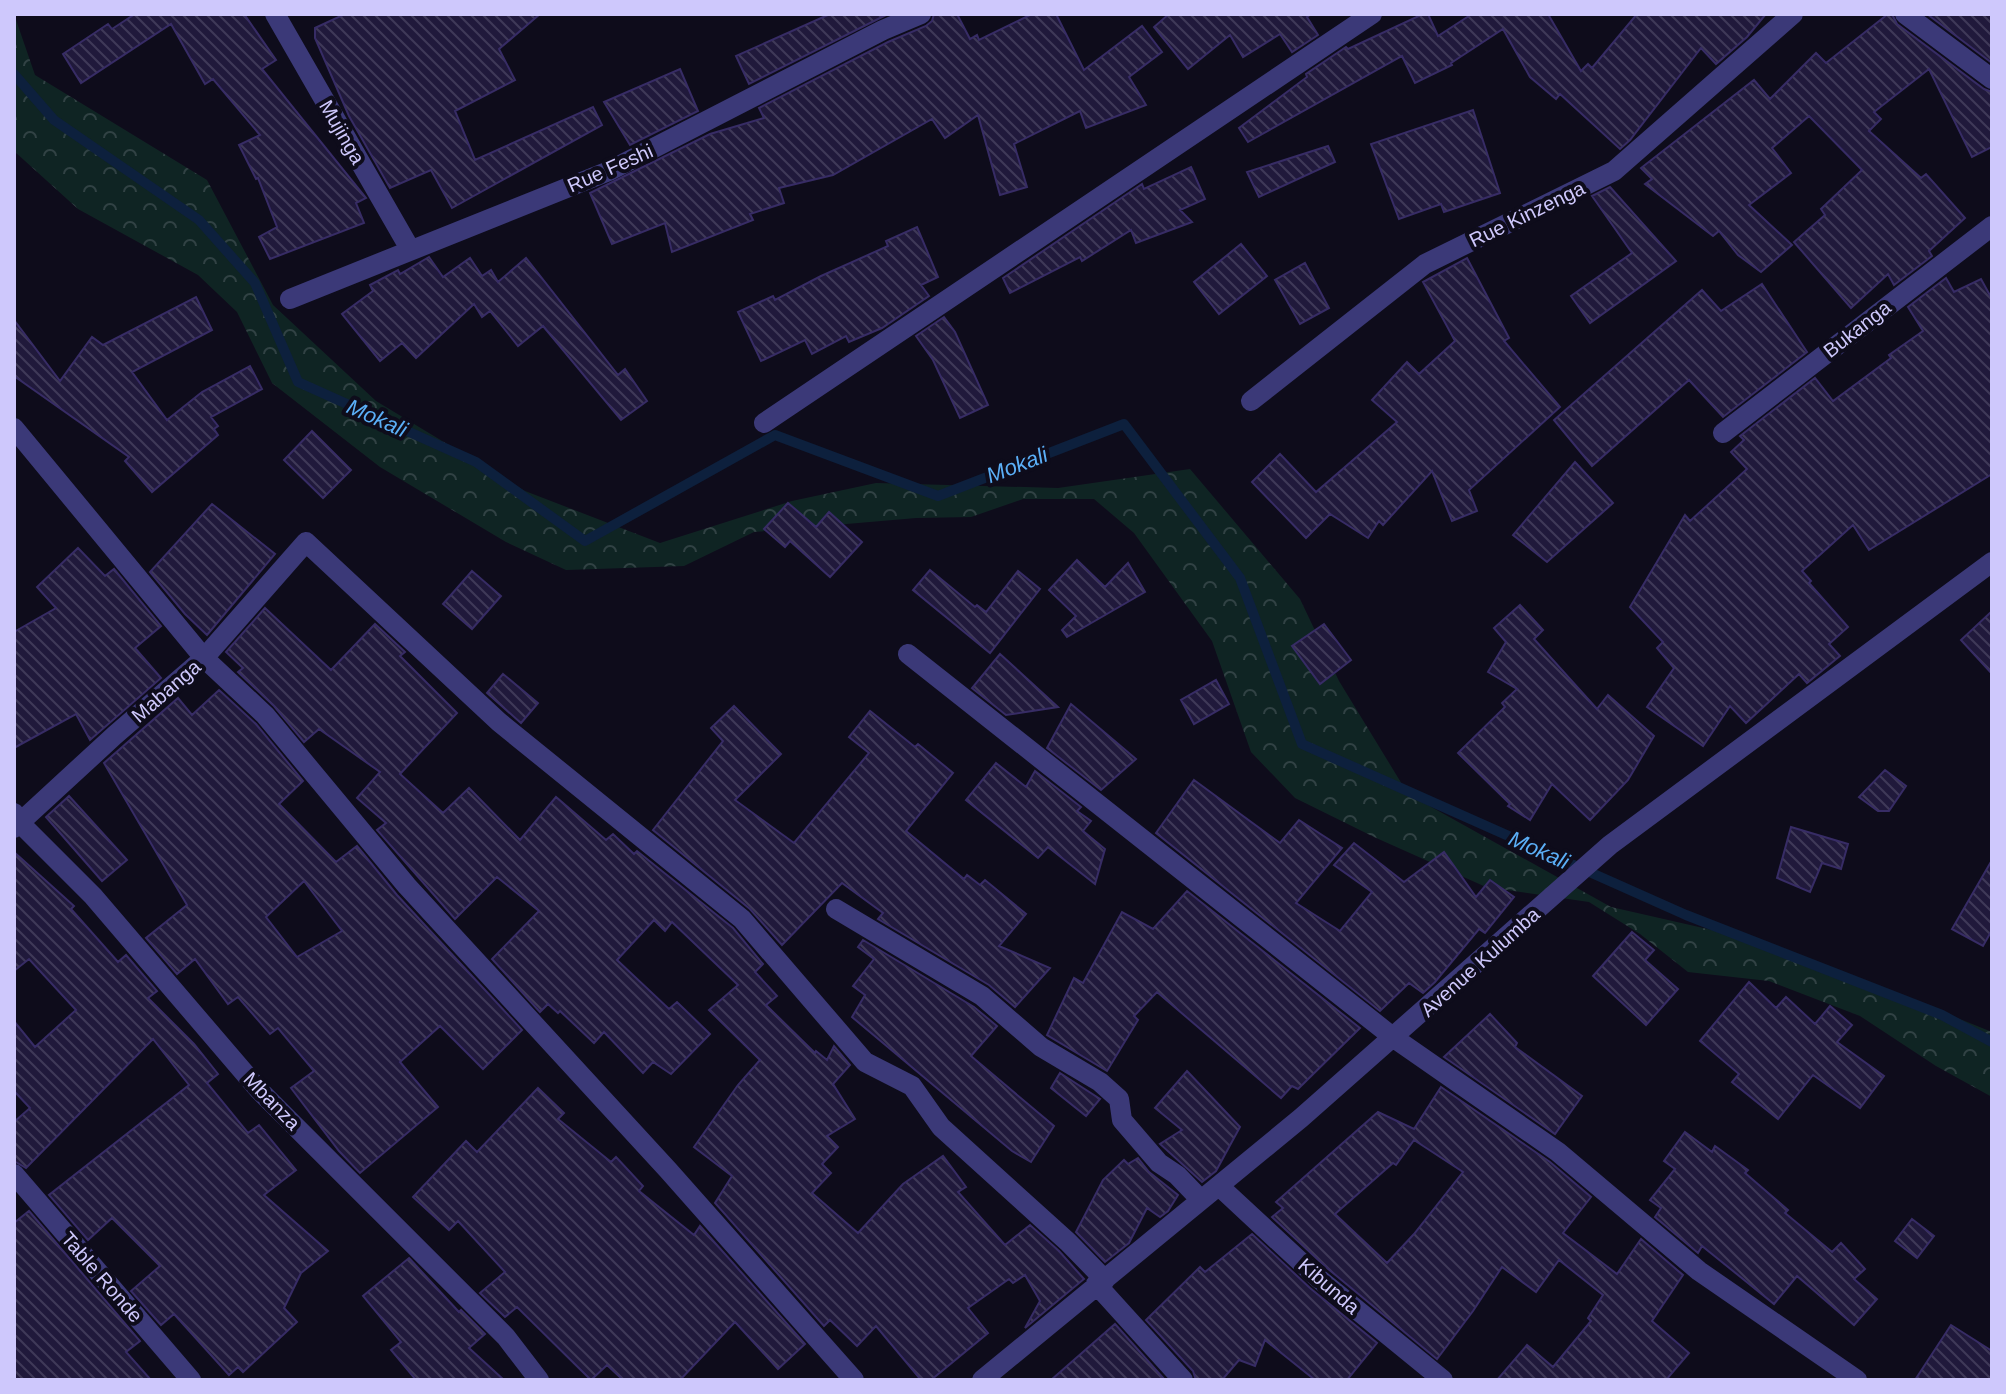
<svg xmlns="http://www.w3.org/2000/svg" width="2006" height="1394" font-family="Arial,sans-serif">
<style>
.forest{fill:url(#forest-crowns)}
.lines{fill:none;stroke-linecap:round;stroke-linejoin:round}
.stream{stroke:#0d203d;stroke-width:10}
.building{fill:url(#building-back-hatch);stroke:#372c65;stroke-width:2;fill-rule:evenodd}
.street{stroke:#3b3978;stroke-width:20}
.labels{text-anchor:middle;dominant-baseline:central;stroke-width:8;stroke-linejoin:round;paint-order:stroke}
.street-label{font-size:20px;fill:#cec8fc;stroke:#0e0c1b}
.water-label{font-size:22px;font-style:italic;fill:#5baff7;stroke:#0e0c1b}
</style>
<defs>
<pattern id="forest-crowns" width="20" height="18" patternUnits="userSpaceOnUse" patternTransform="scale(2)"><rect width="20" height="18" fill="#0f2423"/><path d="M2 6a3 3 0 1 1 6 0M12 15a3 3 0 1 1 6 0" fill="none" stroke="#314244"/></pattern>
<pattern id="building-back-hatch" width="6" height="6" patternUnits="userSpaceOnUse" patternTransform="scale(2)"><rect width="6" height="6" fill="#20193b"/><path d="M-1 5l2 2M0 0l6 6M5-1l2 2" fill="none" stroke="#3f3958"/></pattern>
</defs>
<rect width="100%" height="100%" fill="#0e0c1b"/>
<path class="forest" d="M14,14L35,75L207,180L273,305L376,401L525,491L660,543L792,501L876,483L1058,488L1190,469L1300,599L1339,681L1408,794L1611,907L1712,930L1895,993L1992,1032V1097L1936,1066L1860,1016L1769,981L1688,972L1640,934L1589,902L1486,887L1374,837L1295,798L1251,752L1212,641L1134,533L1094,499H1023L971,517L916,518L754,532L684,566L566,570L506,542L380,467L272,383L237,312L198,275L78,209L14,151Z"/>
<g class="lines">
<path class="stream" d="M14,74L54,120L199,220L255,283L298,382L476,462L585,541L775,435L938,496L1124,424L1240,578L1302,744L1686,915L1942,1015L1992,1042"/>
</g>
<path class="building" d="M135,14H244L276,60L262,69L366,198L356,203L364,223L270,259L259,237L277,227L258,178L256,179L239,145L260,135L213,79L205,84L171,24L81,83L63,54L108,24L112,29Z
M345,14H540L499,49L515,80L455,111L475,160L593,107L602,125L452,208L431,170L390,188L349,116L315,38V28Z
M830,14H888L749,84L736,56Z
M934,14H957L970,39L977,35L979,40L1032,14H1056L1084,70L1142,26L1162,52L1129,77L1146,105L1086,128L1080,111L1014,144L1027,187L1000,195L978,115L945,138L932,119L833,175L779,188L784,203L750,214L753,220L672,252L665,223L612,244L590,193L710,134L764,118L759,108L888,42L926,26L932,21Z
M1169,14H1311L1307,17L1318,35L1292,52L1280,34L1243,57L1230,35L1188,69L1154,27Z
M1423,14H1428L1438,36L1472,14H1548L1581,71L1588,64L1592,68L1637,14H1766L1747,37L1716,64L1701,48L1630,140L1620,149L1560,94L1556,99L1530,77L1503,29L1451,63L1452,65L1415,83L1402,56L1248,142L1239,128L1307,77L1306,74L1346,47L1348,49Z
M1888,14H1892L1897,24L1984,89L1992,92V147L1972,157L1929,69L1874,112L1881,119L1869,131L1921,178L1926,174L1965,218L1929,251L1932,256L1894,285L1888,274L1851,308L1794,242L1825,215L1821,209L1862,170L1809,116L1772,148L1791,173L1749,205L1792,245L1761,272L1738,255L1719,231L1713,236L1645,184L1652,179L1641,168L1754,80L1770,99L1816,53L1826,63Z
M1927,14H1992V63Z
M680,69L698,111L630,145L604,102Z
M1473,110L1500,193L1444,212L1441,204L1399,219L1371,144Z
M1328,146L1335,162L1259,197L1247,172Z
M1191,167L1205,199L1180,210L1192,222L1136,243L1131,230L1082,261L1080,257L1010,293L1003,278L1142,184L1144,189Z
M1610,187L1676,261L1590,323L1571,296L1632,253L1592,196Z
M917,227L938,277L921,285L929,296L882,328L849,342L846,336L812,354L805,340L761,361L738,312L773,296L775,300L821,276L888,246L886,241Z
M1241,244L1267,276L1219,314L1194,282Z
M429,257L443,277L470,258L482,276L491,270L498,282L526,258L618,375L625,369L647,401L621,420L543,326L518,346L490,311L482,317L474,304L416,358L402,343L380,361L342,314L373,291L370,285L398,270L400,274Z
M1467,258L1509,338L1504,341L1560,407L1469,490L1477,511L1452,521L1432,471L1383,525L1379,521L1368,538L1330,514L1306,538L1252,482L1280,454L1316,492L1397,422L1372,400L1407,362L1419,374L1455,341L1423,282Z
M1305,263L1329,308L1300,324L1275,280Z
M1946,278L1954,292L1981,279L1992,299V474L1869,550L1853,525L1802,571L1811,581L1809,583L1848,627L1829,644L1840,656L1807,683L1799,674L1746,723L1730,706L1703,746L1647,707L1674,668L1657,648L1663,642L1630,607L1685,515L1690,521L1747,469L1731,452L1744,440L1740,436L1815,378L1833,401L1891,358L1889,355L1923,331L1908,307Z
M1762,284L1807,352L1723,417L1689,380L1592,466L1554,420L1702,290L1721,311Z
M196,297L212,330L132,372L167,420L202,392L250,366L262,389L211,417L218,426L214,429L218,435L152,492L125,461L129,457L14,376V320L60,381L92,337L103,345Z
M944,317L955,332L988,405L960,418L933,360L916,336Z
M312,431L351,470L323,498L284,460Z
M1575,462L1613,503L1547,562L1513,535Z
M788,503L816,527L829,512L862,542L830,577L790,541L785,547L764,529Z
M212,504L275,554L207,635L185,614L150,572Z
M78,548L105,576L114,569L161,626L135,648L161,678L90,740L76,714L14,748V632L56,608L37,587Z
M1077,560L1105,587L1128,563L1145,592L1067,637L1062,630L1076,616L1049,590Z
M930,570L975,607L977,605L986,612L1018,571L1040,589L990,653L913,590Z
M472,571L501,596L472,629L443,604Z
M1520,605L1543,630L1534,639L1597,709L1608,695L1654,736L1628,780L1590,820L1552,784L1530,820L1508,806L1510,804L1458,753L1505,707L1502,703L1517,689L1488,672L1506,642L1494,628Z
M265,608L331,670L375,624L405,652L400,656L457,713L400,774L443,813L469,788L520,840L556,797L606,840L613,834L634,854L637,851L733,928L763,964L755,972L777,996L766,1005L815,1053L816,1051L827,1060L834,1046L850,1065L833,1084L855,1119L827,1136L838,1147L822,1164L831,1173L812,1193L858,1233L903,1184L943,1156L966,1187L958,1192L1005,1245L1030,1225L1059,1251L1084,1279L1025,1328L1040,1301L1025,1275L1013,1283L1009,1279L968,1308L988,1333L931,1380H921L876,1326L857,1346L830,1320L824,1326L715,1203L732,1176L694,1147L738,1085L760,1060L709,1010L738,985L672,922L665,931L654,920L617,960L669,1009L677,1002L710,1034L671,1074L653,1062L643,1073L604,1032L594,1043L560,1011L558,1013L548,1004L540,1012L492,959L539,911L497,877L455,919L377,830L386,823L357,798L380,772L319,729L304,742L274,706L238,672L243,668L226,652Z
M1992,611V674L1961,640Z
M1324,624L1351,660L1320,684L1292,646Z
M1000,654L1058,707L1006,715L972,688Z
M503,674L538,703L521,723L487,693Z
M1216,680L1229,704L1194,724L1181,700Z
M219,690L256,724L303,781L279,804L336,862L357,846L397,895L522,1030L483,1069L440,1026L400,1062L438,1107L360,1173L339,1151L291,1088L314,1071L278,1028L270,1034L238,997L228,1004L195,959L177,974L146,938L187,905L104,763L178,698L192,715ZM304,881L342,931L297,957L266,917Z
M1071,704L1136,759L1101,790L1047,748Z
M734,706L781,754L735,800L794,843L869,753L849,737L870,711L915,747L918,744L953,773L906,831L964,879L967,875L980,885L985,880L1026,914L999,946L1050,968L1015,1007L989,985L878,919L883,913L842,883L782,945L750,909L653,830L723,741L711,728Z
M996,763L1026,787L1035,771L1081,807L1077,811L1091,821L1083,831L1105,849L1095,884L1048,847L1038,858L966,800Z
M1885,770L1906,786L1889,811H1878L1859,797Z
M1194,780L1280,843L1299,820L1342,848L1296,903L1340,931L1372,892L1334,865L1354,843L1404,882L1444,852L1476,897L1490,880L1514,897L1485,933L1479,929L1435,982L1423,993L1409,983L1380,1011L1156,833Z
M69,796L127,860L102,881L46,817Z
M1791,827L1848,844L1841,869L1822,863L1810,892L1777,878Z
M14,852L74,906L71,909L118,962L126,955L157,991L148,998L194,1044L218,1074L207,1083L248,1133L259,1125L296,1170L264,1195L328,1251L301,1273L284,1308L297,1322L243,1372L238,1367L229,1375L174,1314L161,1325L131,1291L160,1266L112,1218L88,1240L49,1195L189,1085L153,1039L26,1168L14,1161V1122L30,1108L14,1091V1021L35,1047L76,1010L29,959L14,971Z
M1992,860V930L1983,946L1952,929Z
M1187,891L1360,1028L1298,1089L1292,1086L1281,1098L1157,992L1134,1016L1138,1020L1107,1071L1047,1035L1074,978L1083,983L1122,912L1153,929Z
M1632,932L1654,950L1645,960L1678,989L1646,1025L1593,976Z
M863,940L974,1007L997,1026L971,1056L1054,1126L1031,1162L1012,1151L852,1017L865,995L853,986L874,959L858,947Z
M1749,982L1776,1008L1786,997L1815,1024L1830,1006L1852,1025L1837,1042L1884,1076L1860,1108L1813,1075L1778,1119L1732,1082L1739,1074L1700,1041Z
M1490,1014L1517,1043L1515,1047L1582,1096L1555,1134L1444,1057Z
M1187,1071L1240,1127L1216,1171L1202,1182L1160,1144L1182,1130L1155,1108Z
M1060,1073L1100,1099L1086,1116L1051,1088Z
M1441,1087L1550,1162L1591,1197L1563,1233L1617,1274L1641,1239L1683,1275L1652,1321L1689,1353L1666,1380H1497L1527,1345L1553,1367L1591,1321L1588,1318L1603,1295L1559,1260L1536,1292L1502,1267L1473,1311L1437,1359L1327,1268L1272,1217L1283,1208L1276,1202L1378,1112L1414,1129ZM1414,1140L1463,1172L1414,1234L1387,1263L1335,1214L1393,1163L1396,1165Z
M538,1088L564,1113L558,1119L611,1162L616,1157L643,1186L639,1191L694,1235L700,1226L805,1344L778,1369L735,1322L680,1380H623L607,1365L591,1380L517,1307L505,1317L480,1293L505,1272L458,1221L449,1230L413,1197L466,1141L477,1152Z
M1685,1132L1712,1152L1715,1146L1748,1170L1745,1173L1788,1210L1785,1213L1832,1252L1841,1243L1865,1269L1854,1279L1877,1299L1854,1325L1797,1276L1774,1304L1702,1246L1698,1253L1655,1217L1661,1208L1650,1200L1675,1169L1664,1161Z
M1138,1158L1149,1172L1178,1195L1168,1211L1160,1217L1147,1208L1129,1243L1105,1262L1076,1232L1103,1180L1124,1160L1128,1164Z
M29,1211L140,1341L126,1352L151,1380H14V1223Z
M1912,1219L1934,1236L1917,1258L1895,1241Z
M1252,1234L1310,1288L1377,1343L1347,1380H1315L1265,1340L1255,1366L1239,1360L1222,1380H1196L1193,1371L1146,1320L1200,1267L1205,1272Z
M409,1258L459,1312L461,1310L485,1334L469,1348L504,1380H416L391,1350L401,1342L363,1296Z
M1115,1324L1165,1380H1051Z
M1951,1325L1992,1351V1380H1915Z"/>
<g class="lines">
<path class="street" d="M275,14L410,249
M1905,14L1992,79
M290,299L609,171L883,30L921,14
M1251,401L1425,264L1614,171L1793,14
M764,423L1372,14
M14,428L204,658L265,715L407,886L668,1170L854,1380
M1723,433L1992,226
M908,654L1394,1038L1558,1152L1699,1271L1857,1380
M14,813L20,823L93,896L259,1090L506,1337L539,1380
M14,828L115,735L204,658L306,542L499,722L742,919L865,1062L912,1086L941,1127L1068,1242L1105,1280
M836,909L982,996L1041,1047L1100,1082L1119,1099L1122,1120L1159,1163L1177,1175L1201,1200
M14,1174L191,1380
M1219,1186L1318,1278L1443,1380
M1096,1284L1183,1380
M982,1380L1301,1118L1610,845L1992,562"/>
</g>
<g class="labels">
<g class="street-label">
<text transform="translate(342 132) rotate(60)">Mujinga</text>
<text transform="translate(610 168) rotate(-24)">Rue Feshi</text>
<text transform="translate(1527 214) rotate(-26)">Rue Kinzenga</text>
<text transform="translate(1857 329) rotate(-38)">Bukanga</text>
<text transform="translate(166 691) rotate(-41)">Mabanga</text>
<text transform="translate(1480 962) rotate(-42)">Avenue Kulumba</text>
<text transform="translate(272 1101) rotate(46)">Mbanza</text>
<text transform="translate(102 1277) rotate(49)">Table Ronde</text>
<text transform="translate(1329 1286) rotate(41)">Kibunda</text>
</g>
<g class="water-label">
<text transform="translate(377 418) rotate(24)">Mokali</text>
<text transform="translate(1017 465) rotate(-21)">Mokali</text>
<text transform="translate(1539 850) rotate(24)">Mokali</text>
</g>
</g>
<rect width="2006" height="1394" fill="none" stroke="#cec8fc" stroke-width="32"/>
</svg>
